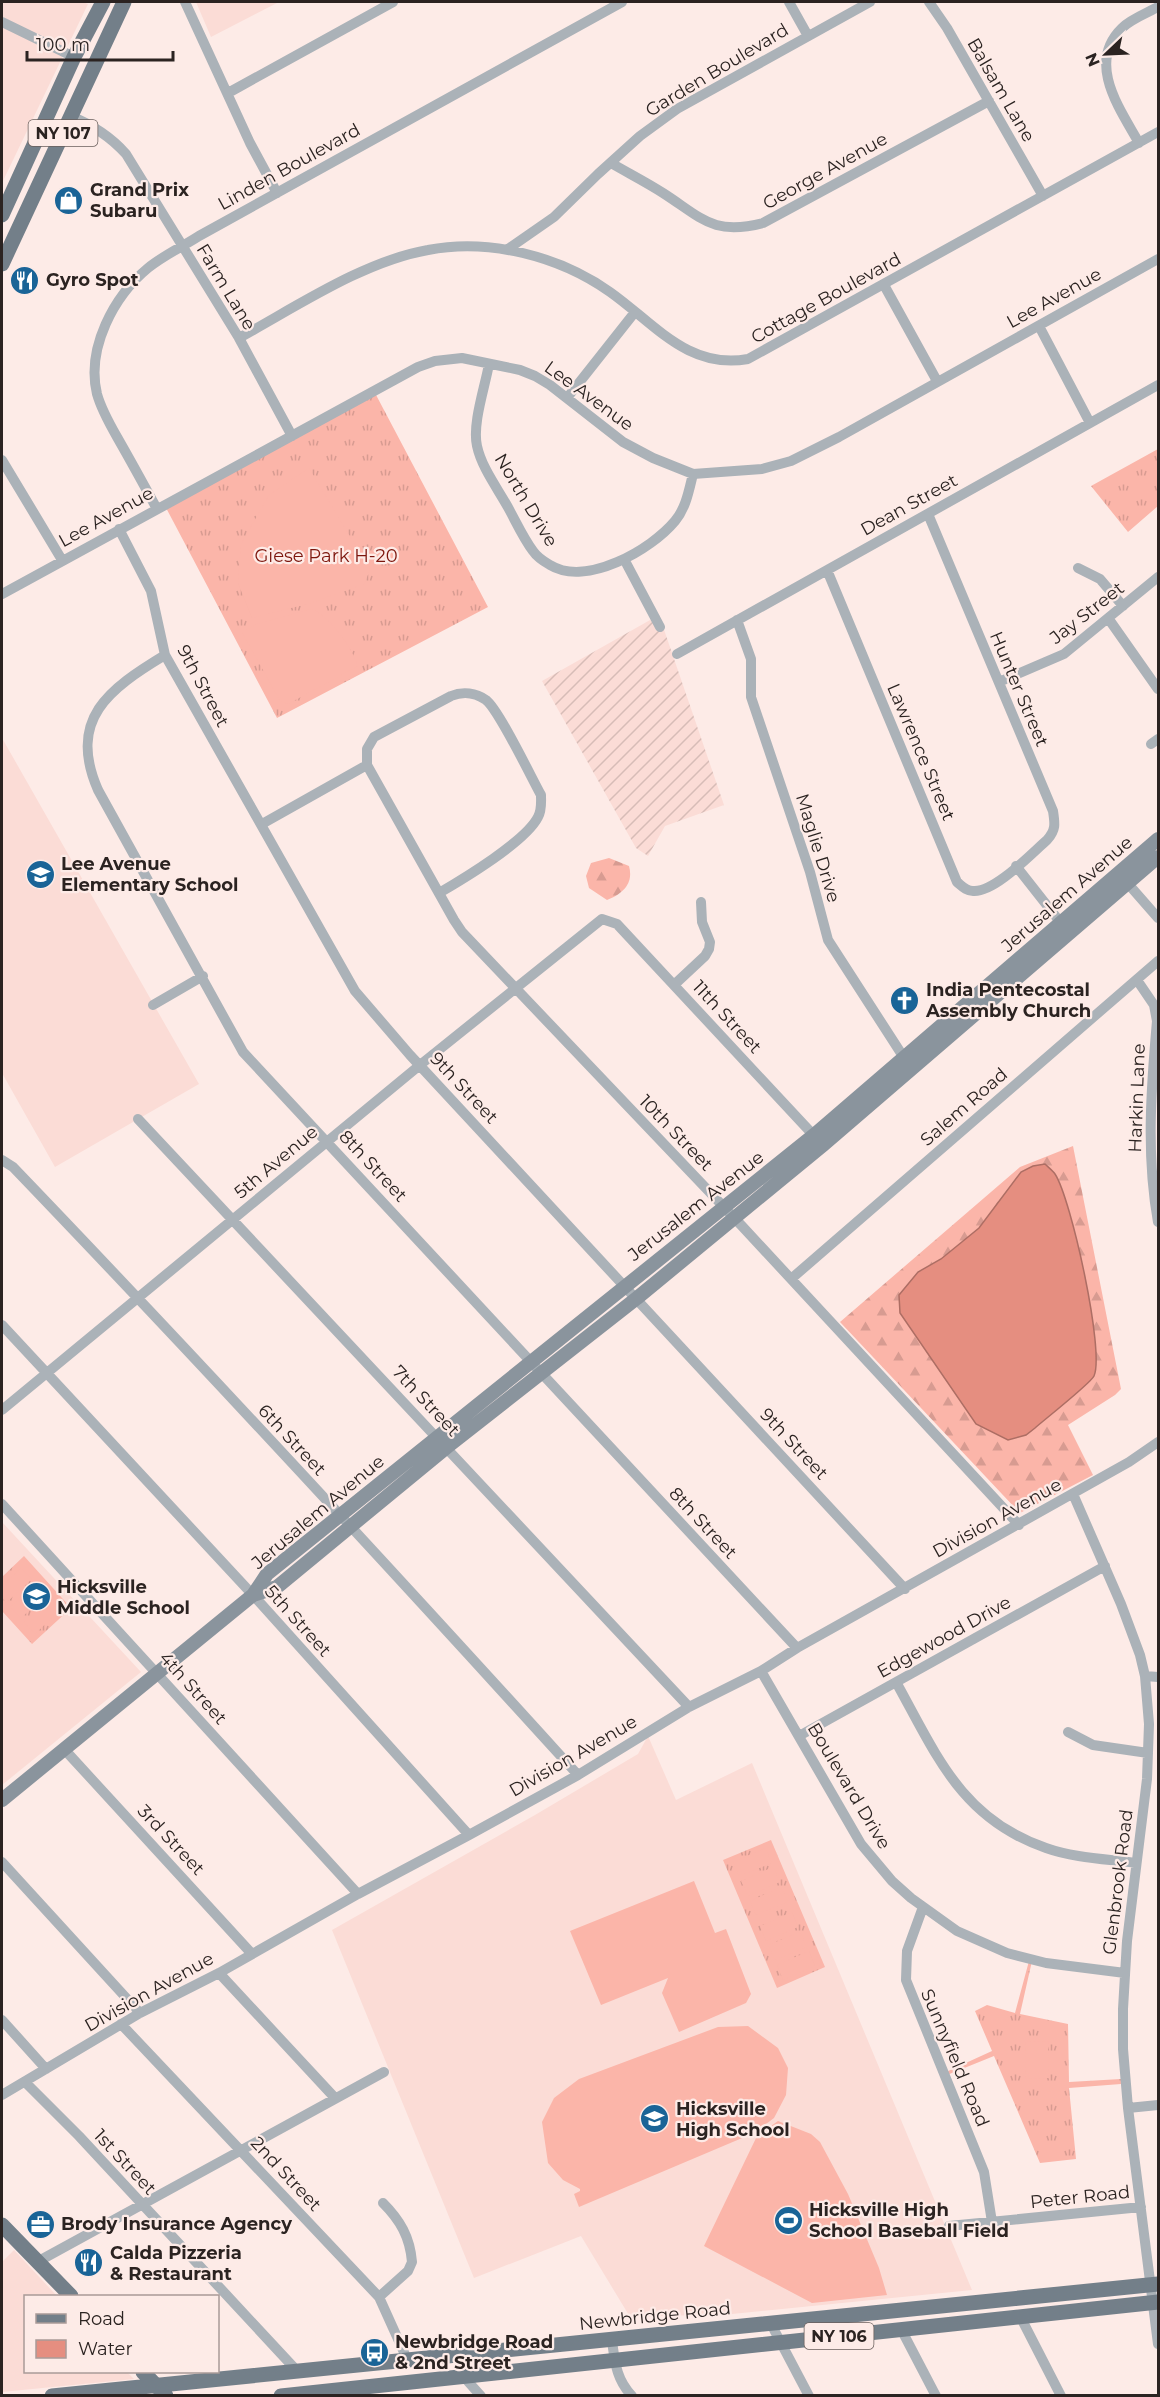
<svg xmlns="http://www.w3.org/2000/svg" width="1160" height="2397" font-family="Montserrat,sans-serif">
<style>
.built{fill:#fbdcd6}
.industrial{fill:url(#industrial-furrows)}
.grass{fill:url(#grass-tufts)}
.forest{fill:url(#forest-firs)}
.garden{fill:#fbb5a9}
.water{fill:#e58e80;stroke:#ad6e64;stroke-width:1.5}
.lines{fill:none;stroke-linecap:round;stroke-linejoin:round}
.minor{stroke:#abb2b8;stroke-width:10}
.secondary{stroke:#8a949d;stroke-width:14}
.primary{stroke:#737f89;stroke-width:15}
.labels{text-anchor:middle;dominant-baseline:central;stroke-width:4.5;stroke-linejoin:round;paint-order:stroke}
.shield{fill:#fdebe7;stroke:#6a5f5c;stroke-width:1.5}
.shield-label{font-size:16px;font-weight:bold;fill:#2b2321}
.street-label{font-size:18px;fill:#2b2321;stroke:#fdebe7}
.poi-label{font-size:18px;font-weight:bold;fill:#2b2321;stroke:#fdebe7;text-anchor:start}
.park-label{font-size:18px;fill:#7d160d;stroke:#fdebe7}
</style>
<defs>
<pattern id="industrial-furrows" width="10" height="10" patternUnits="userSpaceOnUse" patternTransform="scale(1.5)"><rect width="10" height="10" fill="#fbdcd6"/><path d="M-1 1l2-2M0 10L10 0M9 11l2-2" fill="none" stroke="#d7bcb7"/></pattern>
<pattern id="grass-tufts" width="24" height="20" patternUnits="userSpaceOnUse" patternTransform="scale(1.5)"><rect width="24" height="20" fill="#fbb5a9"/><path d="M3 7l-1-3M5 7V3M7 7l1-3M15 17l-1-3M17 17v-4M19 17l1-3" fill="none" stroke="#d79b91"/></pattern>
<pattern id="forest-firs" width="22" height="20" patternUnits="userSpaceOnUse" patternTransform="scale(1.5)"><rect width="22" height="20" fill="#fbb5a9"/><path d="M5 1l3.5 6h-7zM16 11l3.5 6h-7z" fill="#d79b91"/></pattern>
</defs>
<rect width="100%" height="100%" fill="#fdebe7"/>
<path class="built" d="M2,2H82L88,4L2,183Z
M196,2H279L211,37Z
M2,738L199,1084L55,1167L2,1073Z
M2,1522L141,1672L2,1785Z
M648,1736L676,1800L752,1763L972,2290L732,2314L630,2317L581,2236L474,2278L332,1930L535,1815L638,1754Z
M14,2250L57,2296H26V2372H127L134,2379L2,2392V2262Z"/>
<path class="industrial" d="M659,615L724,805L665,826L648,856L636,848L542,681Z"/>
<path class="grass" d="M375,393L488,607L277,718L164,504Z
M1158,449V506L1128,532L1091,486Z
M24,1556L71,1608L32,1644L2,1611V1577Z
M771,1840L825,1967L777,1988L723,1860Z
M1029,1961H1032L1020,2014L1068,2024L1069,2082L1121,2079V2084L1069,2088L1076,2159L1040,2163L994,2056L947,2075L946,2072L992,2051L975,2011L987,2005L1015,2013Z"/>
<path class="forest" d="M609,858L629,866C634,884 622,894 607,900L589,888L586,876L591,863Z
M1073,1146L1121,1389L1115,1395L1068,1425L1093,1475L1020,1513L840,1322L1020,1167Z"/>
<path class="garden" d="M309,468L370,570L364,584L311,603L252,618L238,583L241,544L269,495Z
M311,609C328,614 353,649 358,666L288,704L280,701L242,632L257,624Z
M21,1568L32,1579L6,1603L2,1597V1586Z
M36,1583L46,1595L21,1618L10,1607Z
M50,1599L60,1610L35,1634L24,1622Z
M765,1848L772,1863L739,1876L733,1862Z
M773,1867L780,1882L748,1896L741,1881Z
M694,1881L715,1933L726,1929L751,1994L746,2003L679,2032L662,1993L668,1978L601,2005L570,1931Z
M781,1887L788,1902L756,1915L750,1901Z
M792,1912L798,1927L766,1941L760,1926Z
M800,1932L807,1947L775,1960L768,1945Z
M809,1951L815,1966L783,1980L777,1965Z
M748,2026L778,2048L788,2068L786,2095L774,2118L754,2133L579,2207L574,2194L580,2191V2189L563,2180L548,2163L542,2122L554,2098L579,2079L718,2027Z
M1048,2041L1049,2078L1026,2079L1025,2042Z
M778,2121L811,2134L820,2142L848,2194L879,2268L887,2295L812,2303L704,2246L757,2136Z"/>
<path class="water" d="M1045,1164C1048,1167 1053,1171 1055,1174C1071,1198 1105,1352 1094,1376C1091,1383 1044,1420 1035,1428L1026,1435L1008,1440L976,1424L900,1313L899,1295L918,1272L941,1259L979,1228L1021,1172L1033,1166Z"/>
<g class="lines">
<path class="minor" d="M185,2L250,143L277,193
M789,2L808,36
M929,2L947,28L1043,196
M2,22L74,57
M228,93L393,2
M70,116C93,125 110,136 126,154L239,338L292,436
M1139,143C1120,109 1086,63 1122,28C1131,19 1147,13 1158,7
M611,163C628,173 646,182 663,193C702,218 713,236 763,223L989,101
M508,249L554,217L598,174L640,136L677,109L870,2
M884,285L937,381
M1039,326L1090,423
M239,338C296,307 364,261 428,250C489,238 559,256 610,292C654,323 688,370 748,359L1158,132
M489,364C485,387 472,424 477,446C482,469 499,490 510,511C517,524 524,539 533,551C537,557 543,561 550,565C586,587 651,550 675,521C686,508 689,490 693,474
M567,398L635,312
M2,460L62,560
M157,509C145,487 133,465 121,444C112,428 102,412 97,394C86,348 114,296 148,268C164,255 182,247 199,236L622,2
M119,529L151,591L165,655L355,991L410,1055L905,1589
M624,559L660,627
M1078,568L1100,579L1123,606
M827,570L957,882C962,886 966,891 973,891C994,893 1031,854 1047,840C1056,830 1055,824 1053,811L928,514
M2,594L418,367L435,361L462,358L520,370L535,376L550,385L623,442L653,458L693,474L762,469L791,461L839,437L1158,259
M1108,618L1158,689
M737,620L751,659V697L810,872L828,940L908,1064
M677,654L1158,385
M165,655C109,689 67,719 98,790L243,1052L797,1648
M999,682L1064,654L1158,577
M1151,744L1158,739
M262,824L367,765
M1016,866L1064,927
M1123,878L1158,918
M439,893C463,879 526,841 538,817C542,810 541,802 541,795C531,777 499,710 486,700C476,693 463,691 451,696L374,737L367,749V765L454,920L462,932L741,1225L1019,1525
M1137,980L1154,1005L1157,1021C1151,1089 1146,1155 1158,1222
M675,984L705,956L709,949L710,942L702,922L701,902
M153,1005L203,976
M138,1119L689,1707
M2,1160L13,1167C204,1366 392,1570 578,1775
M791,1279L1158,961
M2,1325L253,1595L469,1835
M2,1410L420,1065L602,919L617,924L818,1140
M1073,1494L1121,1604L1140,1655L1145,1676L1149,1724L1147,1779L1127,1941L1123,2009V2049L1128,2108L1158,2344
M2,1504L358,1894
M761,1671L861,1844L892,1881L911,1898L957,1931L1007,1953L1046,1963L1125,1973
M1145,1676L1158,1677
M896,1682C936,1754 961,1819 1046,1848C1074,1858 1106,1859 1136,1863
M1068,1732L1093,1745L1148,1753
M799,1736L1105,1566
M64,1749L252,1954
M2,1862L140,2013
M923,1907L907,1951L906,1980L984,2172L992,2222
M219,1973L335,2098
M2,2020L46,2069
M121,2024L379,2297L407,2359
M25,2082L79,2136L298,2372
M2,2095L140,2013L219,1973L358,1894L469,1835L578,1775L689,1707L761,1671L797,1648L1129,1462L1158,1442
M1128,2108L1158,2105
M949,2226L1141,2207
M37,2262L384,2072
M379,2297L408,2271L412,2262C410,2237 400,2220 383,2203
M1020,2316L1061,2396
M771,2324L809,2396
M901,2329L936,2396
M612,2341C615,2362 616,2379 632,2396
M464,2377L481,2396"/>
<path class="secondary" d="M253,1595L277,1587L447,1447L637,1298L823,1145L1158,857
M2,1800L253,1595L267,1574L814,1135L1158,839"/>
<path class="primary" d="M2,215L74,57L103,2
M2,264L124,2
M2,2225L71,2296
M143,2372L166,2396
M52,2396L1158,2284
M281,2396L1158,2302"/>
</g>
<defs>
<symbol id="shop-disc" viewBox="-11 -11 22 22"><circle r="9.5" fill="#1a6497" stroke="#fdebe7"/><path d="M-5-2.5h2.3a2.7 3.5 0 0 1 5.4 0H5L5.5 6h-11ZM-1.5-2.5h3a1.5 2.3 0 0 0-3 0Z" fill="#fff"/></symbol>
<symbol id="restaurant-disc" viewBox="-11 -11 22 22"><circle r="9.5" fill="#1a6497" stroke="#fdebe7"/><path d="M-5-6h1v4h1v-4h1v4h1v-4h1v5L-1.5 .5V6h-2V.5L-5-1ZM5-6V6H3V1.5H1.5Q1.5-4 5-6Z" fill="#fff"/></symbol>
<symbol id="school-disc" viewBox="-11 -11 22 22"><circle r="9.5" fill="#1a6497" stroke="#fdebe7"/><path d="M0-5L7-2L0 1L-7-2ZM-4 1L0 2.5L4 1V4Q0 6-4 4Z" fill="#fff"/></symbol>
<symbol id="church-disc" viewBox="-11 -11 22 22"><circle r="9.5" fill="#1a6497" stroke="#fdebe7"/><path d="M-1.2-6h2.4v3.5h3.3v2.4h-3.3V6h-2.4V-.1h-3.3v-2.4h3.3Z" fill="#fff"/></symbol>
<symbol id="stadium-disc" viewBox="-11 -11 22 22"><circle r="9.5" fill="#1a6497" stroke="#fdebe7"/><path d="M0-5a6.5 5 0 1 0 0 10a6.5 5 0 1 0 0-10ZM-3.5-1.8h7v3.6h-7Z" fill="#fff"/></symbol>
<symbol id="office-disc" viewBox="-11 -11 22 22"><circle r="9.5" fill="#1a6497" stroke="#fdebe7"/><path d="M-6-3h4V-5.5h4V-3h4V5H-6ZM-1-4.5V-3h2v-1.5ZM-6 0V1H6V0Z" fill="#fff"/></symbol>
<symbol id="bus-disc" viewBox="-11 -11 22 22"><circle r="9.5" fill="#1a6497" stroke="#fdebe7"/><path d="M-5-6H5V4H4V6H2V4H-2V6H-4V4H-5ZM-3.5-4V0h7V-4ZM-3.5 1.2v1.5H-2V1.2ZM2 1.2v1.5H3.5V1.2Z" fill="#fff"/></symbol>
</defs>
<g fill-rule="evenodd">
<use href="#shop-disc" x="52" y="184" width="33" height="33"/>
<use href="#restaurant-disc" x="8" y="264" width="33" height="33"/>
<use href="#school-disc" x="24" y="858" width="33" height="33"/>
<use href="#church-disc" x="888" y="984" width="33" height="33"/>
<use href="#school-disc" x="20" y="1580" width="33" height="33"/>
<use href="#school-disc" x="638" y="2102" width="33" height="33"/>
<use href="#stadium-disc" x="772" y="2204" width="33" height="33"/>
<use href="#office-disc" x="24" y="2208" width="33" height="33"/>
<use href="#restaurant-disc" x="72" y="2246" width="33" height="33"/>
<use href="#bus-disc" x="358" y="2336" width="33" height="33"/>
</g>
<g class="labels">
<g class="shield">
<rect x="28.5" y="120" width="69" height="26" rx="4.5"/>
<rect x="804.5" y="2323" width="69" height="26" rx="4.5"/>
</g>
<g class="shield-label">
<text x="63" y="133">NY 107</text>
<text x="839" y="2336">NY 106</text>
</g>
<g class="street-label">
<text transform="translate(717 70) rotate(-31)">Garden Boulevard</text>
<text transform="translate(1001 90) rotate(60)">Balsam Lane</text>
<text transform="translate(289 167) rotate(-29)">Linden Boulevard</text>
<text transform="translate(825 171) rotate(-29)">George Avenue</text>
<text transform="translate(226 287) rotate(59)">Farm Lane</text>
<text transform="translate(826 298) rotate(-29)">Cottage Boulevard</text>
<text transform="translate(1054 298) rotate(-29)">Lee Avenue</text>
<text transform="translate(589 396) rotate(36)">Lee Avenue</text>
<text transform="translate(526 500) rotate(59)">North Drive</text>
<text transform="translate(909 505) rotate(-29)">Dean Street</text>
<text transform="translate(106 517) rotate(-29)">Lee Avenue</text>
<text transform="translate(1087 613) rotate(-38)">Jay Street</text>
<text transform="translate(203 686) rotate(62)">9th Street</text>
<text transform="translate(1019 689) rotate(67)">Hunter Street</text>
<text transform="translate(921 752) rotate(67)">Lawrence Street</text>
<text transform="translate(818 848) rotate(73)">Maglie Drive</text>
<text transform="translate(1067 894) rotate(-41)">Jerusalem Avenue</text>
<text transform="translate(727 1017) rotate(47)">11th Street</text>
<text transform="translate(464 1088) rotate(47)">9th Street</text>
<text transform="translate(1137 1098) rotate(-88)">Harkin Lane</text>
<text transform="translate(964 1107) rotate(-41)">Salem Road</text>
<text transform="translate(676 1133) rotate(46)">10th Street</text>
<text transform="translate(276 1162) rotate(-40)">5th Avenue</text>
<text transform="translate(373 1166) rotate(47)">8th Street</text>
<text transform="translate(696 1206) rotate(-38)">Jerusalem Avenue</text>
<text transform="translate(426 1401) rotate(47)">7th Street</text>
<text transform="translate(292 1440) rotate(47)">6th Street</text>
<text transform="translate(794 1444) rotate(47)">9th Street</text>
<text transform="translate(318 1512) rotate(-40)">Jerusalem Avenue</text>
<text transform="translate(997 1518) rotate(-29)">Division Avenue</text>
<text transform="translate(703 1523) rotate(47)">8th Street</text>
<text transform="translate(298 1621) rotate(48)">5th Street</text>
<text transform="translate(944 1637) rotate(-29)">Edgewood Drive</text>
<text transform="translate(193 1688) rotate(48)">4th Street</text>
<text transform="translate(573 1756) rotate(-30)">Division Avenue</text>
<text transform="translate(849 1786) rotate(59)">Boulevard Drive</text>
<text transform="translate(171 1840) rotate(47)">3rd Street</text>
<text transform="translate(1118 1882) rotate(-83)">Glenbrook Road</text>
<text transform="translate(149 1992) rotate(-29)">Division Avenue</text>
<text transform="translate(955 2058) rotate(67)">Sunnyfield Road</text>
<text transform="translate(125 2162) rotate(47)">1st Street</text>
<text transform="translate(286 2174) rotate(47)">2nd Street</text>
<text transform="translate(1080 2197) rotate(-6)">Peter Road</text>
<text transform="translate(655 2316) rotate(-6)">Newbridge Road</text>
</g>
<g class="poi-label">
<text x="90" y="190">Grand Prix<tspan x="90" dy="21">Subaru</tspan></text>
<text x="46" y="280">Gyro Spot</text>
<text x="61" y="864">Lee Avenue<tspan x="61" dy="21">Elementary School</tspan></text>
<text x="926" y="990">India Pentecostal<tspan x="926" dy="21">Assembly Church</tspan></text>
<text x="57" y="1587">Hicksville<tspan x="57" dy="21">Middle School</tspan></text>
<text x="676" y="2109">Hicksville<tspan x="676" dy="21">High School</tspan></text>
<text x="809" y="2210">Hicksville High<tspan x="809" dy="21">School Baseball Field</tspan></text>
<text x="61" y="2224">Brody Insurance Agency</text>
<text x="110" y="2253">Calda Pizzeria<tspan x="110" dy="21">&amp; Restaurant</tspan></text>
<text x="395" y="2342">Newbridge Road<tspan x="395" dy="21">&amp; 2nd Street</tspan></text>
</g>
<g class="park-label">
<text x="326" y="556">Giese Park H-20</text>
</g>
</g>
<rect width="1160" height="2397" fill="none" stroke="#2b2321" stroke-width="6"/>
<rect x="24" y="2295" width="195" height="78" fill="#fdebe7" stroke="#a99b98" stroke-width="1.5"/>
<rect x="36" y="2314" width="30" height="9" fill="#737f89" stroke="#a99b98" stroke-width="1.5"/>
<text x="78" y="2325" font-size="18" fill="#2b2321">Road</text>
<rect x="36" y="2340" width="30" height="18" fill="#e58e80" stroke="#a99b98" stroke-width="1.5"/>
<text x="78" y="2355" font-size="18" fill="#2b2321">Water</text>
<g transform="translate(1106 54) rotate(247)" stroke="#fdebe7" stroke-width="4.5" paint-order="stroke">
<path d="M0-4.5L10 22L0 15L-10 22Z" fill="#2b2321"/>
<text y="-9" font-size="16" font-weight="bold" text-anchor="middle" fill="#2b2321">N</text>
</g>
<path d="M27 51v9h146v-9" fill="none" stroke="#2b2321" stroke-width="3"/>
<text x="36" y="51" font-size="18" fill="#2b2321" stroke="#fdebe7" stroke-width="4.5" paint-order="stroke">100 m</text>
</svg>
